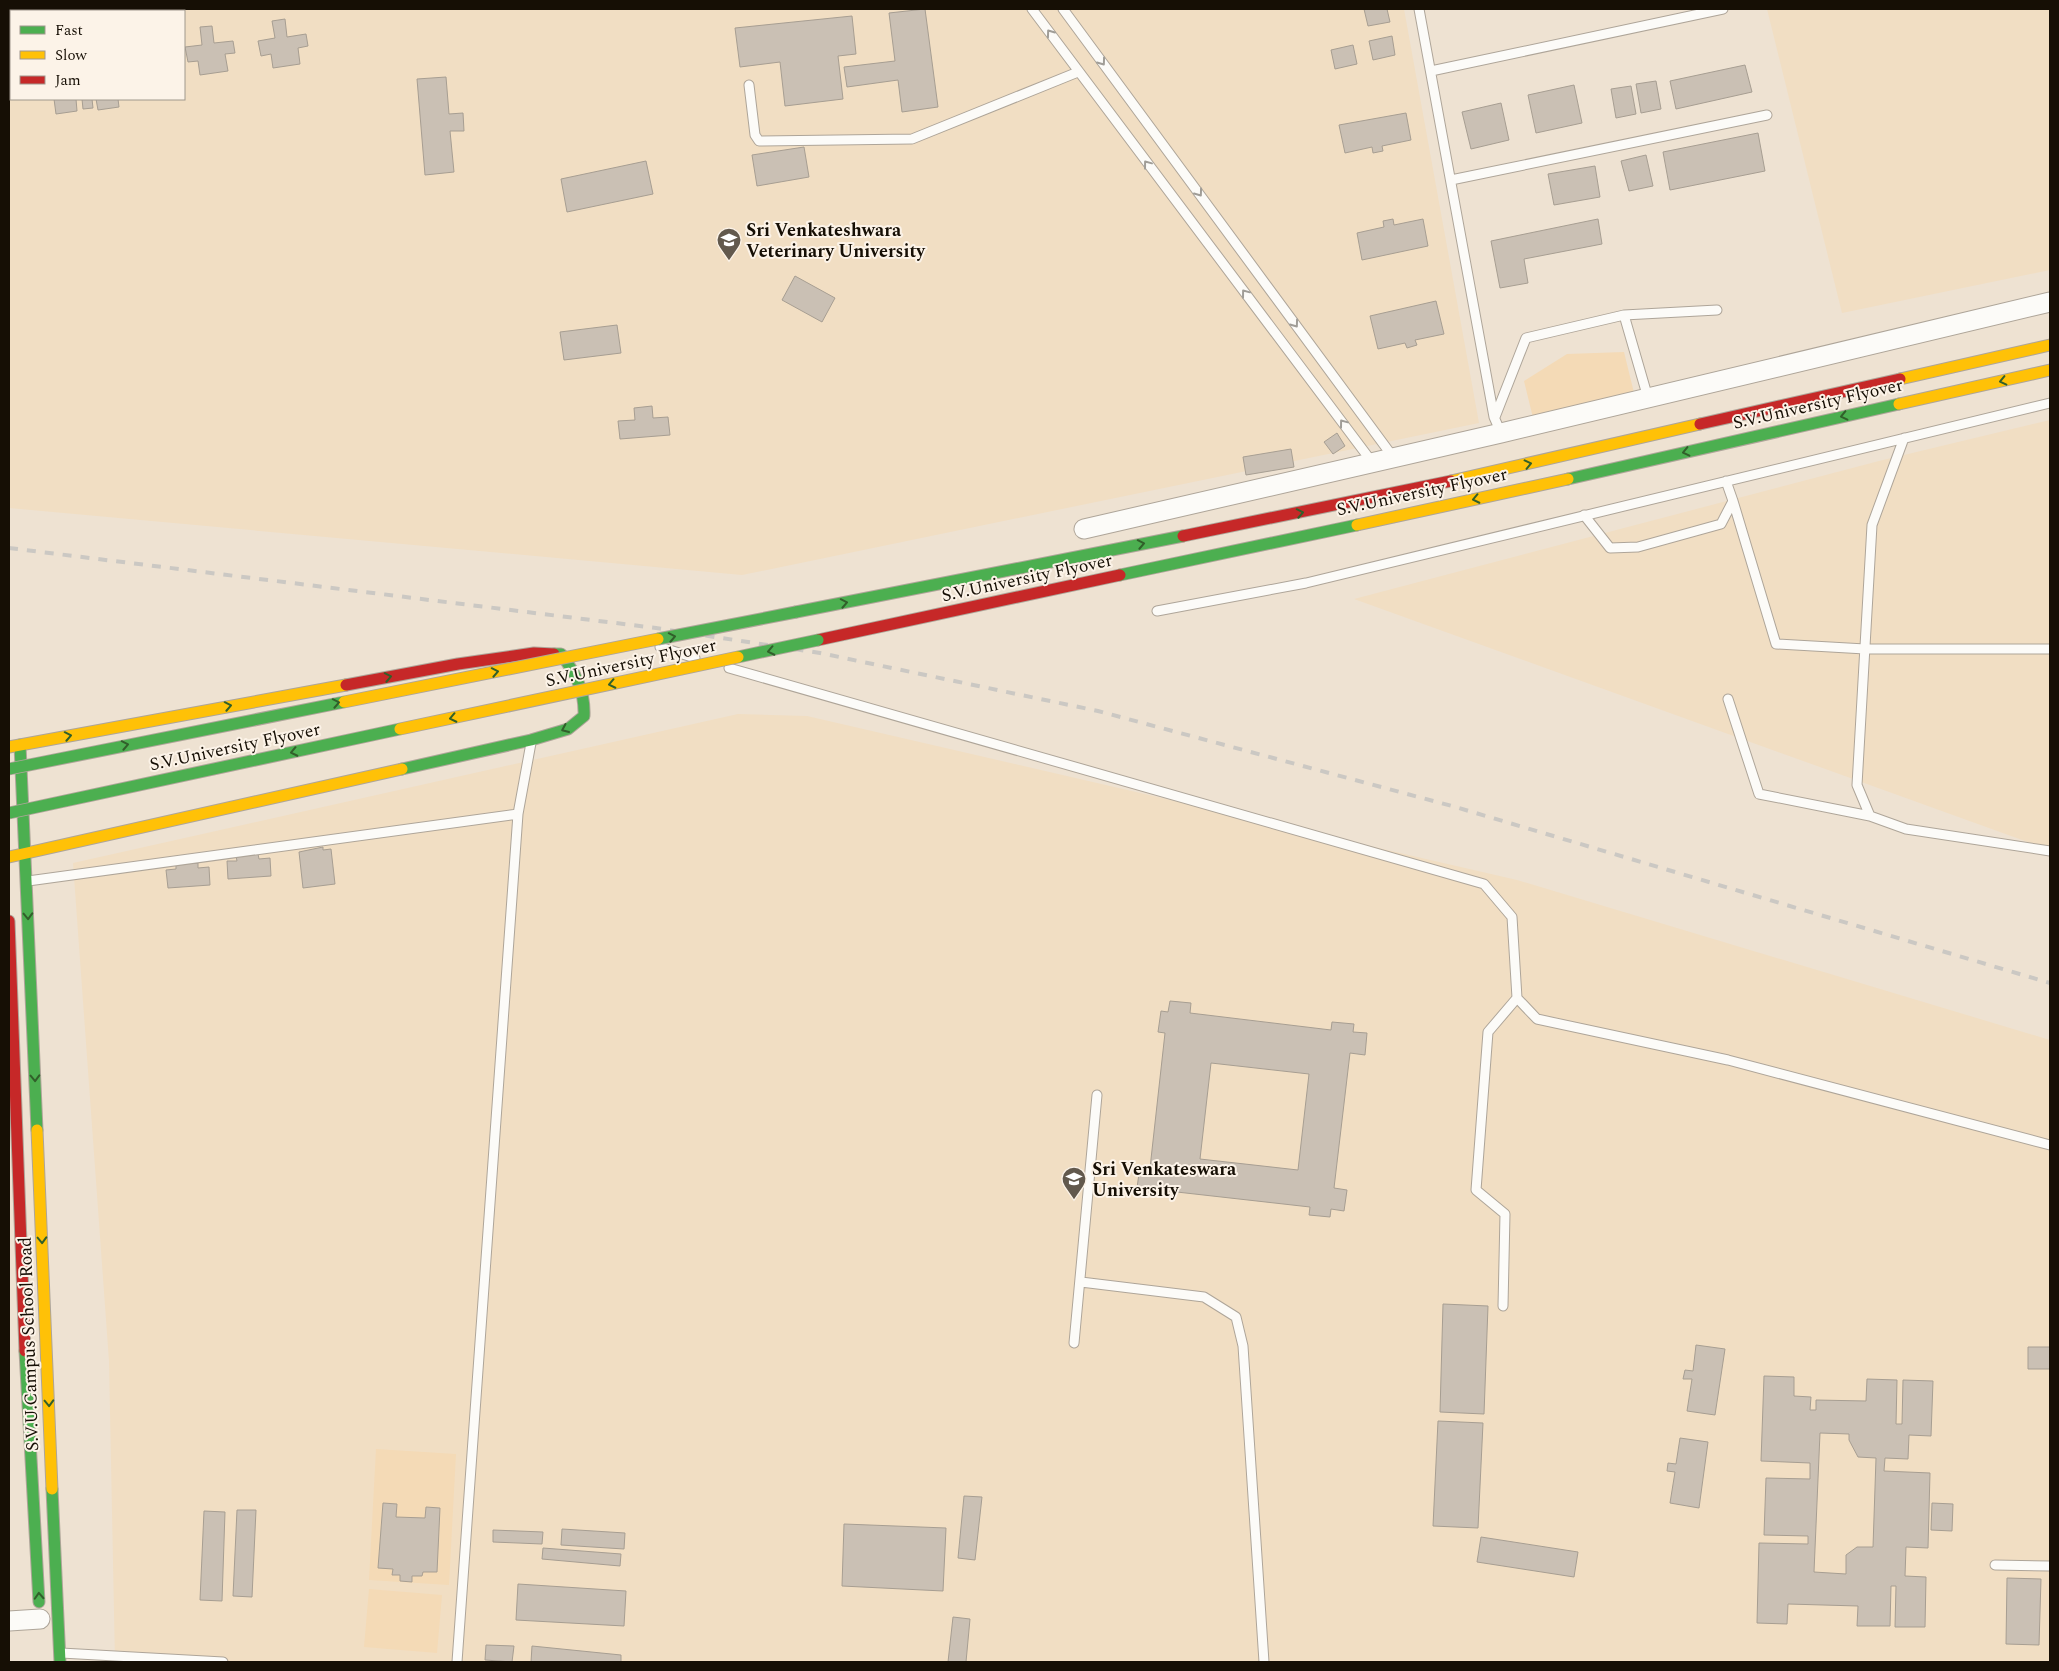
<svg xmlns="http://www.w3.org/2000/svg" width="2059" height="1671" font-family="Spectral,serif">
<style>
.built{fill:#f1dec3;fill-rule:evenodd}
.green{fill:#f4dab6}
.building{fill:#cac0b4;stroke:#a79e92;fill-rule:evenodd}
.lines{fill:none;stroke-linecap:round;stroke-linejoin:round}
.lane-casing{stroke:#aea599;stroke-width:11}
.street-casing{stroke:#aea599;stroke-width:21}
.fast-casing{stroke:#aea599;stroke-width:13}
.slow-casing{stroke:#aea599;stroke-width:13}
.jam-casing{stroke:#aea599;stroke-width:13}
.lane{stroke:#fcfbf8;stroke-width:9}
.street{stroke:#fcfbf8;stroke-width:19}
.fast{stroke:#4caf50;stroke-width:11}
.slow{stroke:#ffc107;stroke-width:11}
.jam{stroke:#c62828;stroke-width:11}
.rail{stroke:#cbc8c3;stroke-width:4;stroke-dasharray:9 9;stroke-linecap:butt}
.fast-bridge-casing{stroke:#aea599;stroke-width:13;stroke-linecap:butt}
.slow-bridge-casing{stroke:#aea599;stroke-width:13;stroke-linecap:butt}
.fast-bridge{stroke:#4caf50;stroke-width:11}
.slow-bridge{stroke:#ffc107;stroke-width:11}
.oneway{stroke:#a09d97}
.oneway2{stroke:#315f2a}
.labels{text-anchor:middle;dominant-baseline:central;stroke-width:4;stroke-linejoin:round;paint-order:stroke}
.poi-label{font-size:18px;font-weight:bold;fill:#160f05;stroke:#fcf3e8;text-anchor:start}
.street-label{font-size:18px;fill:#160f05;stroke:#fcf3e8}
</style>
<rect width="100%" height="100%" fill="#eee2d2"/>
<path class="built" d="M9,9H1404L1479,423L742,575L9,508ZM11,11H184V99H11Z
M1767,9H2050V270L1842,313Z
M2050,420V850L1354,599L1879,461Z
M738,714L807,716L1517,880L2050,1040V1662H115L109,1361L73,863Z"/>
<path class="green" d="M1624,352L1635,397L1534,422L1524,381L1567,354Z
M376,1449L456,1454L449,1585L369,1580Z
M369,1589L442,1595L437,1653L364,1647Z"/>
<path class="building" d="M925,9L938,107L902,112L898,80L847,87L844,67L895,61L889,13Z
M1364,9H1387L1390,22L1368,26Z
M852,16L856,54L838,56L843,99L785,106L780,62L740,67L735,28Z
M285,19L287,37L306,34L308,46L298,48L300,64L273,68L271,54L261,56L258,41L275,38L272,21Z
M212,26L214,43L233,41L235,53L225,54L228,71L200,75L198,61L188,62L185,47L202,45L200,27Z
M1392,36L1395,55L1373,60L1369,41Z
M1353,45L1357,64L1335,69L1331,50Z
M1745,65L1752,92L1676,109L1670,81Z
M446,77L449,114L463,113L464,131H450L454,172L425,175L417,79Z
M1656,81L1661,109L1641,113L1636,84Z
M1574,85L1582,123L1536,133L1528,95Z
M1631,86L1636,114L1616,118L1611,89Z
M50,99H76L77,111L56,114L54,99Z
M82,99H92L93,108L83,109Z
M96,99H118L119,107L98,110Z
M1501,103L1509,140L1471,149L1462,112Z
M1406,113L1411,140L1382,146L1383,151L1373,153L1372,147L1345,153L1339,125Z
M1758,133L1765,171L1670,190L1663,152Z
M804,147L809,177L757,186L752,155Z
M1646,155L1653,186L1629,191L1621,161Z
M646,161L653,194L567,212L561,179Z
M1595,166L1600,197L1554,205L1548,174Z
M1393,219L1394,225L1423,219L1428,246L1362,260L1357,233L1384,227L1383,221Z
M1598,219L1602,244L1524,259L1528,283L1500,288L1491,241Z
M795,276L835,298L822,322L782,300Z
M1436,301L1444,334L1415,340L1417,345L1407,348L1405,343L1378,349L1370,316Z
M617,325L621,353L564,360L560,332Z
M652,406L653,418L668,417L670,435L620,439L618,421L635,420L634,408Z
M1337,433L1345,446L1333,454L1324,442Z
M1291,449L1294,467L1246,475L1243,457Z
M323,847V850L331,849L335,884L303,888L299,852Z
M258,854L259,859L270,858L271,876L228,879L227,861H237L236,856Z
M198,863V868L209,867L210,885L168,888L166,870L176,869V864Z
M1170,1001L1191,1003L1190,1013L1331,1030L1332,1022L1354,1024L1353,1032L1367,1033L1365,1055L1350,1053L1334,1188L1347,1190L1344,1211L1331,1209L1330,1217L1309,1215L1310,1207L1168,1191V1196L1146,1194L1147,1189L1137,1188L1140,1166L1150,1168L1165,1033L1158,1032L1161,1011L1168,1012ZM1211,1063L1309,1074L1298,1170L1200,1159Z
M1443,1304L1488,1306L1484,1414L1440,1412Z
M1696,1345L1725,1349L1715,1415L1687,1411L1692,1379H1683L1685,1370L1693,1371Z
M2028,1347H2050V1369H2028Z
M1764,1376L1794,1377V1396L1811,1397L1810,1410H1816V1400L1866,1401L1867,1379L1897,1380L1896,1424H1902L1903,1380L1933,1381L1931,1436L1909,1435L1908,1459L1885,1458L1884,1471L1930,1473L1928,1548L1906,1547L1905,1576L1926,1577L1925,1627H1895L1896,1586H1891L1890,1626H1857L1858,1606L1788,1604L1787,1624L1757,1623L1759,1543L1808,1544V1536L1764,1535L1766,1478L1810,1479V1463L1761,1461ZM1820,1433L1849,1434V1440L1858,1457L1876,1458L1873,1547H1857L1846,1555V1574L1814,1572Z
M1438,1421L1483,1423L1478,1528L1433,1526Z
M1680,1438L1708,1442L1699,1508L1670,1503L1675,1472L1667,1471L1668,1463L1676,1464Z
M964,1496L982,1497L975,1560L958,1558Z
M383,1503L397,1504L396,1517L425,1518L426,1507L440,1508L437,1572H423L422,1576H412V1582L400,1581V1575H392L393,1569L378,1568Z
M1932,1503L1953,1504L1952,1531L1931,1530Z
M237,1510H256L252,1597L233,1596Z
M204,1511L225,1512L222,1601L200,1600Z
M844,1524L946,1528L943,1591L842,1586Z
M562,1529L625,1533L624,1549L561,1545Z
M493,1530L543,1532L542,1544L493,1542Z
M1481,1537L1578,1552L1574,1577L1477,1562Z
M543,1548L621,1554L620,1566L542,1559Z
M2007,1578L2041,1579L2039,1645L2006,1644Z
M518,1584L626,1591L624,1626L516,1620Z
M953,1617L970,1619L966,1662H948Z
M486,1645L514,1646L512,1662L485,1660Z
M532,1646L621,1655V1662H531Z"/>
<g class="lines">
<defs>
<path id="lane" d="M1032,9L1372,462
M1063,9L1393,457
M1419,9L1494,417L1501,433
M58,11L78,9
M9,17H11
M1431,71L1723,9
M749,85L755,135L759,141L912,139L1078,72
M1451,180L1767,115
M1624,315L1717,310
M1495,417L1526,338L1624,315L1648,398
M1904,438L1872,525L1857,785L1870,816L1906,829L2050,851
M1733,501L1776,644L1865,649H2050
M1584,515L1610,548L1638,547L1721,524L1733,501L1726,481
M1157,611L1306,583L2050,403
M660,647L695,658
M729,668L1484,884L1512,917L1517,998L1537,1019L1728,1060L2050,1145
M1728,699L1759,794L1870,816
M28,881L518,814
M1081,1282L1204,1297L1236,1317L1243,1346L1264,1662
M1503,1306L1505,1214L1476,1190L1488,1032L1517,998
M1074,1343L1097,1095
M1995,1565L2050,1566
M61,1653L223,1662
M457,1662L518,814L531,743"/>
<path id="street" d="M1084,529L1501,433L2050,302
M9,1621L40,1619"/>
<path id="fast" d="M1568,479L1899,404
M1120,575L1357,525
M796,612L1183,536
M20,745L37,1130
M402,769L531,740L568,729L584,716C585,691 576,674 561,654H554
M25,1351L39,1602
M52,1489L60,1662"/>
<path id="slow" d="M1900,379L2050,345
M1899,404L2050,370
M1451,481L1700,424
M1357,525L1568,479
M9,747L346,685
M9,857L402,769
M37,1130L52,1489"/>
<path id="jam" d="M1700,424L1900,379
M1183,536L1451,481
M818,640L1120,575
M346,685L458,664L534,653L554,654
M9,921L25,1351"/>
</defs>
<use href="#lane" class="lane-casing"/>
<use href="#street" class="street-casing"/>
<use href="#fast" class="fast-casing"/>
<use href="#slow" class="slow-casing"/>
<use href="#jam" class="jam-casing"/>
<use href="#lane" class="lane"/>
<use href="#street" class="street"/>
<use href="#fast" class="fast"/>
<use href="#slow" class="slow"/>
<use href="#jam" class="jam"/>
<path class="rail" d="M9,548L656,628L820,653L1098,711L1452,806L2050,983"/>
<defs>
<path id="fast-bridge" d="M658,639L796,612
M738,657L818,640
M9,769L344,702
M9,813L400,729"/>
<path id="slow-bridge" d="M344,702L658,639
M400,729L738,657"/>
</defs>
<use href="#fast-bridge" class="fast-bridge-casing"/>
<use href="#slow-bridge" class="slow-bridge-casing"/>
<use href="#fast-bridge" class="fast-bridge"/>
<use href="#slow-bridge" class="slow-bridge"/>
</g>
<defs><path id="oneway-chevron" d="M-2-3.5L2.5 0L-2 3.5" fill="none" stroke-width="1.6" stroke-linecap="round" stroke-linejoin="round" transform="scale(1.25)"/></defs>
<g class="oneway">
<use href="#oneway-chevron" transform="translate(1050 33) rotate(-126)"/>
<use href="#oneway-chevron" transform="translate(1102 62) rotate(54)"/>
<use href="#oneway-chevron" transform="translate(1147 164) rotate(-127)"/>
<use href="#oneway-chevron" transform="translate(1199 193) rotate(54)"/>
<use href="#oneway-chevron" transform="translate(1245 293) rotate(-127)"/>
<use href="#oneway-chevron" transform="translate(1295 324) rotate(54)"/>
<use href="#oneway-chevron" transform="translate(1343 423) rotate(-127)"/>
</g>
<g class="oneway2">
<use href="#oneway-chevron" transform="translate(2003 381) rotate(167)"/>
<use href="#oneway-chevron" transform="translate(1844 416) rotate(167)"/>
<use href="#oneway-chevron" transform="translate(1686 452) rotate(167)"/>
<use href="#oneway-chevron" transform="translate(1528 464) rotate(-13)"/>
<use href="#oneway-chevron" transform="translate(1476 499) rotate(168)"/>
<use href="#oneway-chevron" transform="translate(1300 513) rotate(-11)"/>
<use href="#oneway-chevron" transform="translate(1141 544) rotate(-11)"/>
<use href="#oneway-chevron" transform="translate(844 603) rotate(-11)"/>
<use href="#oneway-chevron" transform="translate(672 637) rotate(-11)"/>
<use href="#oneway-chevron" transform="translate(771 651) rotate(168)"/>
<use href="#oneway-chevron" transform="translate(495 672) rotate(-11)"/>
<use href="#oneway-chevron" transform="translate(388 677) rotate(-11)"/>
<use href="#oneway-chevron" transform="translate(612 684) rotate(168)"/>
<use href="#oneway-chevron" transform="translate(336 703) rotate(-11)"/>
<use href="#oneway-chevron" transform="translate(228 706) rotate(-11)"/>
<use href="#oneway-chevron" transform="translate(453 718) rotate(168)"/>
<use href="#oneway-chevron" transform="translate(565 729) rotate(156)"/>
<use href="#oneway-chevron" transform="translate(68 736) rotate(-11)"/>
<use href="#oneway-chevron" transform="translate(125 745) rotate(-11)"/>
<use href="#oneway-chevron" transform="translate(294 752) rotate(168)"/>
<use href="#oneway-chevron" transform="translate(28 916) rotate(88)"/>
<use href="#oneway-chevron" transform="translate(35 1078) rotate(88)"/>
<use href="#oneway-chevron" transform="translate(42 1240) rotate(88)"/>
<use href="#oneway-chevron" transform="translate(49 1403) rotate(88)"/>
<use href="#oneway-chevron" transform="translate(39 1596) rotate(-93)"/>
</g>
<defs>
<symbol id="university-pin" viewBox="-11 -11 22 30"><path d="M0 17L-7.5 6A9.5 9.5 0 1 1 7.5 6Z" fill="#62594d" stroke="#fcf3e8"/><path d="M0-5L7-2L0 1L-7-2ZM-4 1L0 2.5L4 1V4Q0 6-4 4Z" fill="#fff"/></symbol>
</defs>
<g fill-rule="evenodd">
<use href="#university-pin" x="715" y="226" width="28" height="38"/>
<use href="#university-pin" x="1060" y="1165" width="28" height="38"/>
</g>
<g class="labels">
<g class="poi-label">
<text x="746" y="230">Sri Venkateshwara<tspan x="746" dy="21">Veterinary University</tspan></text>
<text x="1092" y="1169">Sri Venkateswara<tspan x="1092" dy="21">University</tspan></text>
</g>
<g class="street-label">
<text transform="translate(1818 404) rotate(-13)">S.V.University Flyover</text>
<text transform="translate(1422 492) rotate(-12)">S.V.University Flyover</text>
<text transform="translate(1027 578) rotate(-12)">S.V.University Flyover</text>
<text transform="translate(631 663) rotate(-12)">S.V.University Flyover</text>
<text transform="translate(235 747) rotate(-12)">S.V.University Flyover</text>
<text transform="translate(29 1344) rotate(-92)">S.V.U.Campus School Road</text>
</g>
</g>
<rect width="2059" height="1671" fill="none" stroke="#160f05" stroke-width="20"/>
<rect x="10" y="10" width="175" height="90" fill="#fcf3e8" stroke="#a0988d"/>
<rect x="20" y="26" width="25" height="8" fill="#4caf50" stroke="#a0988d"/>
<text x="55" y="35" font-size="15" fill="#160f05">Fast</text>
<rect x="20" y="51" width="25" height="8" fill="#ffc107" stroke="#a0988d"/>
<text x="55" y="60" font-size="15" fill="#160f05">Slow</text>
<rect x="20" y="76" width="25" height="8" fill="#c62828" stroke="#a0988d"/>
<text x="55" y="85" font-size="15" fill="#160f05">Jam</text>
</svg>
